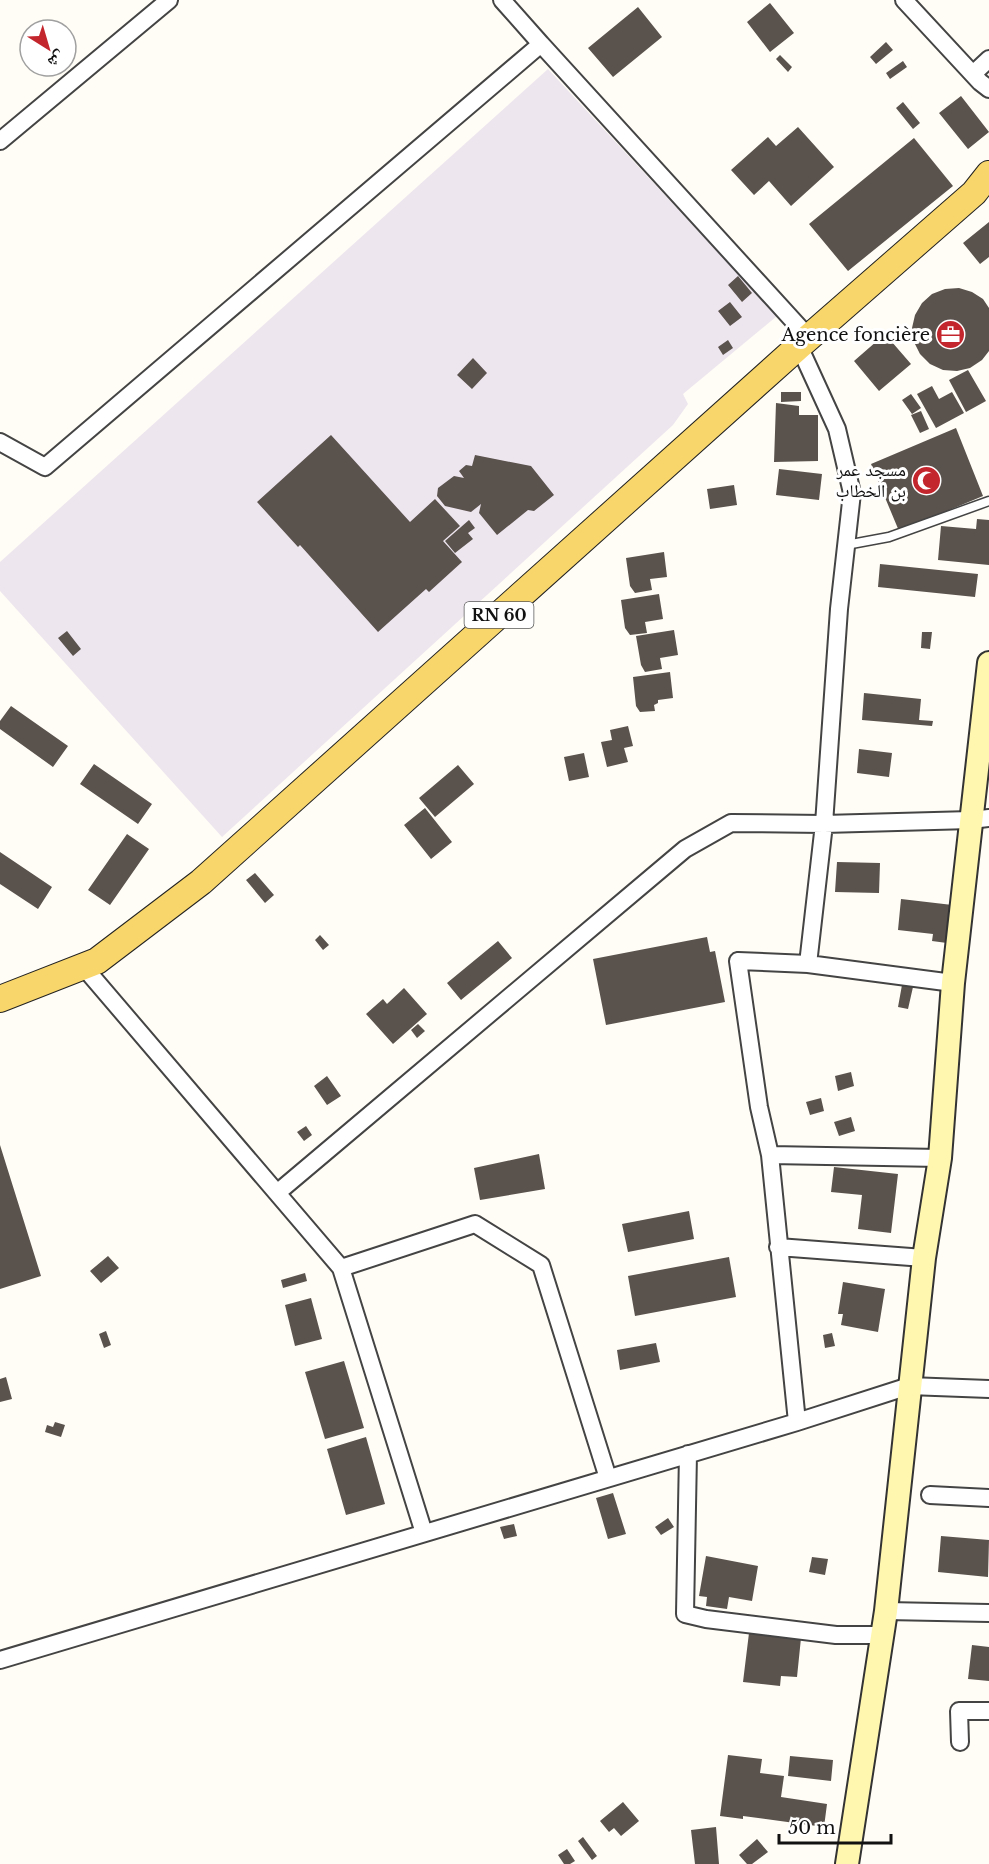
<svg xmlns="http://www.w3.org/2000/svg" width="989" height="1864" font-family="'Libre Baskerville','Noto Naskh Arabic',serif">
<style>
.industrial{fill:#eee6ef}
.building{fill:#5a524d}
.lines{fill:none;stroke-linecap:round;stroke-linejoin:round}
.lane-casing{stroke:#444;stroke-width:11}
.street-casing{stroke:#444;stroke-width:20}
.secondary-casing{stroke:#333;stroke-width:26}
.primary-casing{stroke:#222;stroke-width:28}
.lane{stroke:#fff;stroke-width:8}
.street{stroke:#fff;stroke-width:16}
.secondary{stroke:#fff6b0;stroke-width:22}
.primary{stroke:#f9d66b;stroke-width:26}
.labels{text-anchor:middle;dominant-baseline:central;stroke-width:6;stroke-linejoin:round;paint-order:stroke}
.shield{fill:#fff;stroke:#585858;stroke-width:1.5}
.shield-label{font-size:16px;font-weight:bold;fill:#111}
.poi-label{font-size:18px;fill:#111;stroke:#fff;text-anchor:end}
</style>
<rect width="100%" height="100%" fill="#fffdf5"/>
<path class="industrial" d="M548,69L777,316L683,394L688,404L673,425L222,837L0,591V562Z"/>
<path class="building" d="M770,3L794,33L770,52L747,22Z
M638,7L662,37L613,77L588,48Z
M886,42L893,50L876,64L870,57Z
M780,55L792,67L788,72L776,59Z
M903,61L907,67L890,79L886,73Z
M961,96L989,132L968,149L939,113Z
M903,102L920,123L913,129L896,108Z
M798,127L834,167L791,206L769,181L754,195L731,170L768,137L776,146Z
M914,138L953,186L848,271L809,224Z
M989,222V257L980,264L963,243Z
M738,276L752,293L742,302L728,285Z
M959,288L972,292L983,299L989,308V351L982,360L970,368L957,371L943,370L930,364L920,354L914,342L912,328L915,315L922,303L932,294L945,289Z
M730,302L742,317L730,326L718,311Z
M885,334L911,364L879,391L854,361Z
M728,340L733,348L723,355L718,347Z
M473,358L487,373L472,389L457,375Z
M968,370L986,401L966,412L949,380Z
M932,386L939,399L952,392L964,413L936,428L917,394Z
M781,392H801V401L781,402Z
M911,394L921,408L912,414L902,400Z
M776,403L799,406V415H818V461L774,462Z
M921,411L929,429L920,433L911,415Z
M956,428L983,496L899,531L871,464Z
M331,435L410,522L435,499L460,526L443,541L462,562L429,592L426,589L378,632L300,545L298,547L257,502Z
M475,455L531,466L554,495L534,511L528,510L497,535L479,513L481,504L471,512L445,506L437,496L438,488L454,476L464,478L459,471L466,465L472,466Z
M779,469L822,474L819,500L776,495Z
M734,485L737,505L710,509L707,489Z
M977,519L989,520V565L938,560L941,526L976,529Z
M469,520L475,528L468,533L473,539L455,553L445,541Z
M664,552L667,577L650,579L652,590L635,593L630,586L626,558Z
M880,564L978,574L975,597L878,587Z
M659,594L663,619L645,622L647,633L630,635L625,628L621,600Z
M674,630L678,655L660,658L662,669L645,672L641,665L636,636Z
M67,631L81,649L73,656L58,638Z
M922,632H932L930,649L921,648Z
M670,672L673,698L658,700V703L654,705L655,711L640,712L636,706L633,677Z
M864,693L921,699L919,720L933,721L932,726L862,720Z
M11,706L68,746L53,767L0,729V721Z
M628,726L633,746L624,748L628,762L607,767L601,742L612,740L610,730Z
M859,749L892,753L889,777L857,773Z
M584,753L589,777L569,781L564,757Z
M94,764L152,804L138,824L80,784Z
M458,765L474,784L435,817L419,798Z
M425,808L452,842L431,859L404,825Z
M127,834L149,849L110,905L88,890Z
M0,852L52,887L38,909L0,884Z
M837,862L880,863L879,893L835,892Z
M255,873L274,895L265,903L246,880Z
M901,899L961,906L947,943L932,941L933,934L898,930Z
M320,935L329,945L323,950L315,940Z
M707,937L710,952L715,951L725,1002L606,1025L593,959Z
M498,941L512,958L461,1000L447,983Z
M902,985L913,987L908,1009L898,1007Z
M404,988L427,1014L393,1044L366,1014L383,999L387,1004Z
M418,1024L425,1031L417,1038L411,1030Z
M851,1072L854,1086L838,1091L835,1076Z
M327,1076L341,1096L327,1105L314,1086Z
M821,1098L824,1111L810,1115L806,1102Z
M851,1117L855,1131L839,1136L834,1122Z
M306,1126L312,1135L304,1141L297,1132Z
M0,1145L41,1276L0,1289Z
M539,1154L545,1189L480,1200L474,1168Z
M834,1167L898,1174L891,1233L858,1229L862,1195L831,1192Z
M689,1211L694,1239L628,1252L622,1224Z
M108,1256L119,1268L101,1283L90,1271Z
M729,1257L736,1297L635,1316L628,1276Z
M305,1273L307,1281L283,1288L281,1280Z
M843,1282L885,1289L878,1332L841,1325L843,1314H838Z
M311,1298L322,1339L295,1346L285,1305Z
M106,1331L111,1345L104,1348L99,1334Z
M832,1333L835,1346L825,1348L823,1335Z
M656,1343L660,1362L620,1370L617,1350Z
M344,1361L364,1428L325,1439L305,1372Z
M6,1377L12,1399L0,1402V1379Z
M55,1422L65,1425L61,1437L45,1432L47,1425L53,1427Z
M366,1437L385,1504L346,1515L327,1449Z
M613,1493L626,1534L608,1539L596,1498Z
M668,1518L674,1527L661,1535L655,1527Z
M514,1524L517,1536L504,1539L500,1527Z
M941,1536L989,1540L988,1577L938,1572Z
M706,1556L758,1566L752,1601L729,1597L727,1609L706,1606L707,1597L699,1596Z
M812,1557L828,1559L825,1575L809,1572Z
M749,1633L801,1638L797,1677L781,1676L780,1686L743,1682Z
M972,1645L989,1647V1681L968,1679Z
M728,1755L762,1759L760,1773L784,1776L781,1797L827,1804L824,1827L743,1816V1819L720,1816Z
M790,1756L833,1760L831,1781L788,1776Z
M623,1802L639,1821L621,1836L614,1828L609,1832L600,1821Z
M716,1827L719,1864H695L691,1830Z
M583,1837L597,1856L592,1860L578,1841Z
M757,1839L768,1852L752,1864H747L739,1855Z
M567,1849L575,1861L570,1864H564L558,1855Z"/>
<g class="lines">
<defs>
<path id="lane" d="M846,545L889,537L989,501"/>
<path id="street" d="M502,0L541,44
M904,0L980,82L989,89
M973,74L989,59
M0,141L169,0
M799,346L837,429L852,493L839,609L824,824L808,964
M0,442L45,467L541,44L809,338
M83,966L341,1268L424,1533
M770,1155L940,1158
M277,1193L685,849L731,823L824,824L971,820L989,818
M778,1247L924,1258
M341,1268L475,1224L541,1265L608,1478
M797,1422L770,1155L759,1107L738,961L808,964L953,983
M688,1454L685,1614L706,1619L836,1635H882
M930,1495L989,1498
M886,1611L989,1613
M0,1660L797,1422L909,1386L989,1389
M960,1742L959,1711H989"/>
<path id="secondary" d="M847,1864L886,1611L924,1258L940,1158L953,983L989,663"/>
<path id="primary" d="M0,999L97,961L201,882L799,346L974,193L989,174"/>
</defs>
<use href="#lane" class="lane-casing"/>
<use href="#street" class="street-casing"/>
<use href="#secondary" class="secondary-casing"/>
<use href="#primary" class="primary-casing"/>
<use href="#lane" class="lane"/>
<use href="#street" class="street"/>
<use href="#secondary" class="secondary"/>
<use href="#primary" class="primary"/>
</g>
<defs>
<symbol id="office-disc" viewBox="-11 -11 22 22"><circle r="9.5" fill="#c4262e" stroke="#fff"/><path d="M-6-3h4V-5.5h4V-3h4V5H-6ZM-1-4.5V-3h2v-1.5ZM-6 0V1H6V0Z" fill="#fff"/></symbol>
<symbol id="mosque-disc" viewBox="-11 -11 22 22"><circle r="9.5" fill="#c4262e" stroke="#fff"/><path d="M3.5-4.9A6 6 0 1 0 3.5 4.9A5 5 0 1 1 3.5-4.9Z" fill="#fff"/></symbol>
</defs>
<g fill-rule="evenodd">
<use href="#office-disc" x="934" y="318" width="33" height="33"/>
<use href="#mosque-disc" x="910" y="464" width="33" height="33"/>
</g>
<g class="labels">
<rect class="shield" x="464.5" y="602" width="69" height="26" rx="4.5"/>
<g class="shield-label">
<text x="499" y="615">RN 60</text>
</g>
<g class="poi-label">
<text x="930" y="335">Agence foncière</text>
<text x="906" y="470">مسجد عمر<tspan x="906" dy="21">بن الخطاب</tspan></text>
</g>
</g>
<g transform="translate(48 48) rotate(143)"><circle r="28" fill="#ffffff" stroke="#a0a0a0" stroke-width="1.5"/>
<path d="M0-4.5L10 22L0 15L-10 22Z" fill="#c4262e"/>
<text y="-9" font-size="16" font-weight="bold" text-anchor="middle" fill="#111111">ش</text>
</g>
<path d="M779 1834v9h112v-9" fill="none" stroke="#111111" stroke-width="3"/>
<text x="788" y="1834" font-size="18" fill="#111111" stroke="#ffffff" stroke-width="4.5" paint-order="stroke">50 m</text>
</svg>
